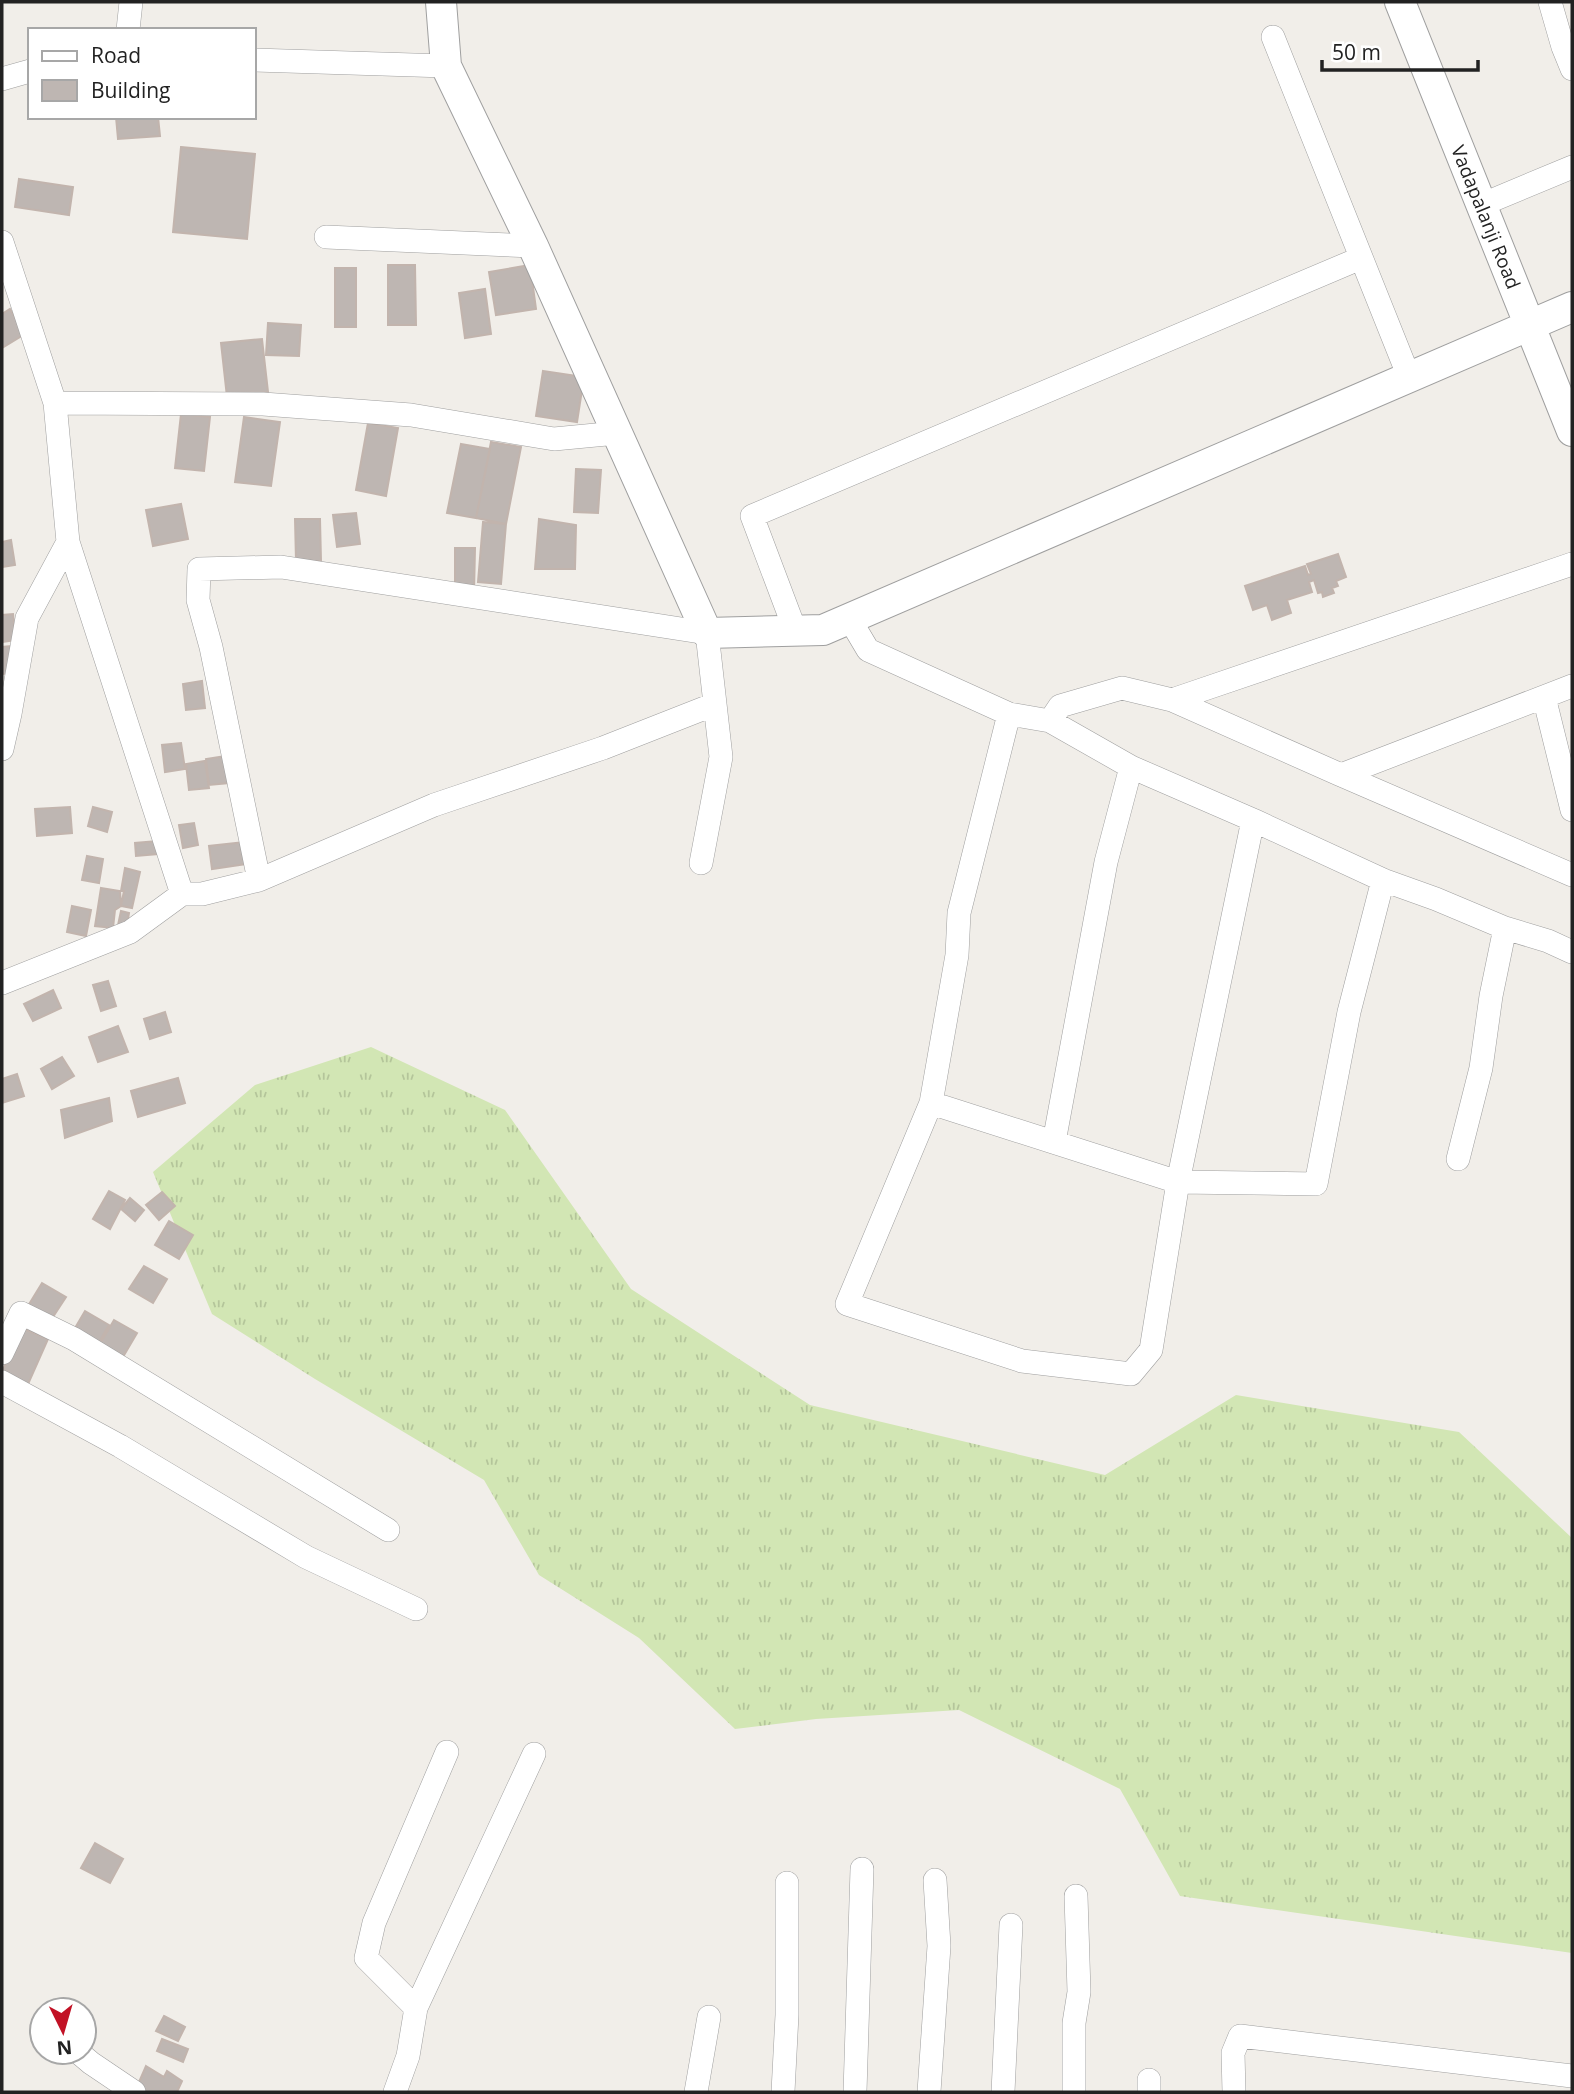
<svg xmlns="http://www.w3.org/2000/svg" width="1574" height="2094" font-family="'Open Sans',sans-serif">
<style>
.grass{fill:url(#grass-tufts)}
.building{fill:#beb6b2;stroke:#c2b4ad;stroke-width:2}
.lines{fill:none;stroke-linecap:round;stroke-linejoin:round}
.minor-casing{stroke:#9f9f9f;stroke-width:24}
.tertiary-casing{stroke:#9f9f9f;stroke-width:32}
.minor{stroke:#fff;stroke-width:23}
.tertiary{stroke:#fff;stroke-width:30}
.labels{text-anchor:middle;dominant-baseline:central;stroke-width:5;stroke-linejoin:round;paint-order:stroke}
.street-label{font-size:19px;fill:#222;stroke:#fff}
</style>
<defs>
<pattern id="grass-tufts" width="24" height="20" patternUnits="userSpaceOnUse" patternTransform="scale(1.75)"><rect width="24" height="20" fill="#d2e6b4"/><path d="M3 7l-1-3M5 7V3M7 7l1-3M15 17l-1-3M17 17v-4M19 17l1-3" fill="none" stroke="#b4c59a"/></pattern>
</defs>
<rect width="100%" height="100%" fill="#f1eee9"/>
<path class="grass" d="M371,1047L505,1110L631,1289L810,1405L1105,1475L1236,1395L1459,1432L1572,1538V1953L1180,1896L1120,1789L959,1710L816,1719L735,1729L639,1638L539,1575L484,1480L315,1379L212,1314L153,1172L255,1085Z"/>
<path class="building" d="M116,117H158L160,136L118,139Z
M181,147L255,154L247,239L173,232Z
M19,179L73,187L69,215L15,207Z
M388,265H415L416,325H388Z
M530,265L536,309L496,315L489,272Z
M335,268H356V327H335Z
M485,289L491,334L465,338L459,293Z
M10,309L25,334L2,348V314Z
M268,323L301,325L299,356L266,355Z
M262,339L268,392L227,397L221,343Z
M543,371L584,377L577,422L536,416Z
M181,414L210,417L204,471L175,468Z
M244,417L280,422L271,486L235,482Z
M368,423L398,428L386,496L356,490Z
M491,442L521,447L506,524L476,518Z
M461,444L490,449L476,518L447,513Z
M576,469L601,470L598,513L574,512Z
M181,504L188,539L153,546L146,510Z
M356,513L360,544L337,547L333,515Z
M295,519H320L321,561H296Z
M539,519L576,525L575,569H535Z
M483,522L506,524L501,584L478,582Z
M11,540L15,565L2,567V542Z
M455,548H475L474,593H455Z
M1338,554L1346,577L1336,581L1338,586L1332,588L1334,593L1323,597L1322,592L1318,593L1314,580L1309,582L1312,592L1287,600L1291,613L1272,620L1267,605L1253,610L1245,586L1305,566L1308,575L1311,574L1307,564Z
M13,614L16,640L2,642V615Z
M11,646L14,673L2,674V647Z
M202,681L205,708L186,710L183,684Z
M181,743L185,769L165,772L162,745Z
M226,756L229,783L209,785L206,759Z
M205,761L209,788L189,790L186,764Z
M70,807L72,833L37,836L35,809Z
M93,807L112,812L107,832L88,826Z
M194,823L198,845L183,848L179,825Z
M157,841L158,854L136,856L135,843Z
M244,842L247,864L212,869L209,846Z
M87,856L103,859L99,883L82,880Z
M125,868L140,872L132,908L121,906L124,891H121Z
M101,888L120,891L121,906L115,910L113,928L95,926Z
M72,906L91,910L86,936L67,932Z
M121,911L129,913L126,931L117,930Z
M108,981L116,1006L101,1011L93,985Z
M53,990L61,1008L33,1021L24,1004Z
M165,1012L171,1032L150,1039L144,1019Z
M118,1026L128,1052L98,1062L89,1037Z
M62,1057L74,1076L52,1089L41,1069Z
M17,1074L24,1096L2,1103V1079Z
M178,1078L185,1103L138,1117L131,1091Z
M109,1098L112,1121L65,1138L61,1110Z
M109,1191L125,1200L110,1229L93,1219Z
M162,1192L175,1206L159,1220L146,1205Z
M130,1198L144,1210L135,1221L121,1209Z
M169,1221L193,1235L179,1259L155,1245Z
M144,1266L167,1279L153,1303L129,1289Z
M42,1283L66,1297L51,1320L28,1306Z
M85,1311L109,1325L95,1349L71,1335Z
M114,1320L137,1333L123,1357L100,1344Z
M22,1328L48,1339L25,1391L2,1372Z
M95,1843L123,1859L110,1883L81,1868Z
M164,2016L185,2027L178,2041L156,2031Z
M162,2039L188,2049L183,2062L157,2051Z
M146,2066L164,2077L167,2071L182,2081L177,2092H142L136,2089Z"/>
<g class="lines">
<defs>
<path id="minor" d="M1550,2L1563,47L1572,69
M128,30L131,2
M1273,37L1409,377
M254,60L446,66
M2,79L30,71
M1481,205L1572,167
M326,237L533,246
M2,242L55,403L68,542L182,894
M55,403L263,404L411,415L554,439L617,433
M849,618L868,650L1009,714L1050,721L1131,767L1253,820L1383,880L1436,899L1505,928
M795,630L752,516L1361,258
M1572,686L1341,775L1572,875
M1544,697L1572,810
M1009,714L959,913L957,955L931,1103L847,1304L1022,1361L1131,1374L1151,1350L1178,1182L1253,820
M1050,721L1060,706L1122,688L1172,700
M2,749L10,714L27,618L68,542
M1341,775L1172,700L1572,564
M259,880L211,647L198,600L199,569L281,567L707,633L721,757L701,863
M2,983L130,932L182,894H202L259,880L434,805L603,748L715,704
M931,1103L1178,1182L1316,1184L1349,1012L1383,880
M1054,1142L1106,862L1131,767
M1458,1159L1481,1068L1491,996L1505,928L1548,941L1572,952
M2,1353L21,1313L74,1339L388,1530
M2,1382L120,1446L306,1557L416,1609
M416,2008L366,1958L374,1923L447,1752
M78,2052L91,2063L134,2092
M1149,2080V2092
M395,2092L408,2056L416,2008L534,1754
M696,2092L709,2017
M783,2092L787,2015V1883
M855,2092L862,1869
M929,2092L939,1946L935,1880
M1003,2092L1011,1925
M1074,2092V2023L1079,1992L1076,1896
M1234,2092L1233,2053L1240,2036L1572,2076"/>
<path id="tertiary" d="M441,2L446,66L533,246L707,633L823,630L1572,307
M1400,2L1572,431"/>
</defs>
<use href="#minor" class="minor-casing"/>
<use href="#tertiary" class="tertiary-casing"/>
<use href="#minor" class="minor"/>
<use href="#tertiary" class="tertiary"/>
</g>
<g class="labels">
<g class="street-label">
<text transform="translate(1486 217) rotate(68)">Vadapalanji Road</text>
</g>
</g>
<rect width="1574" height="2094" fill="none" stroke="#222222" stroke-width="7"/>
<rect x="28" y="28" width="228" height="91" fill="#ffffff" stroke="#a7a7a7" stroke-width="2"/>
<rect x="42" y="51" width="35" height="10" fill="#ffffff" stroke="#a7a7a7" stroke-width="2"/>
<text x="91" y="63" font-size="21" fill="#222222">Road</text>
<rect x="42" y="80" width="35" height="21" fill="#beb6b2" stroke="#a7a7a7" stroke-width="2"/>
<text x="91" y="98" font-size="21" fill="#222222">Building</text>
<g transform="translate(63 2031) rotate(175)"><circle r="33" fill="#ffffff" stroke="#a7a7a7" stroke-width="2"/>
<path d="M0-5L12 26L0 18L-12 26Z" fill="#c21125"/>
<text y="-10" font-size="19" font-weight="bold" text-anchor="middle" fill="#222222">N</text>
</g>
<path d="M1322 60v10h156v-10" fill="none" stroke="#222222" stroke-width="3.5"/>
<text x="1332" y="60" font-size="21" fill="#222222" stroke="#ffffff" stroke-width="5" paint-order="stroke">50 m</text>
</svg>
